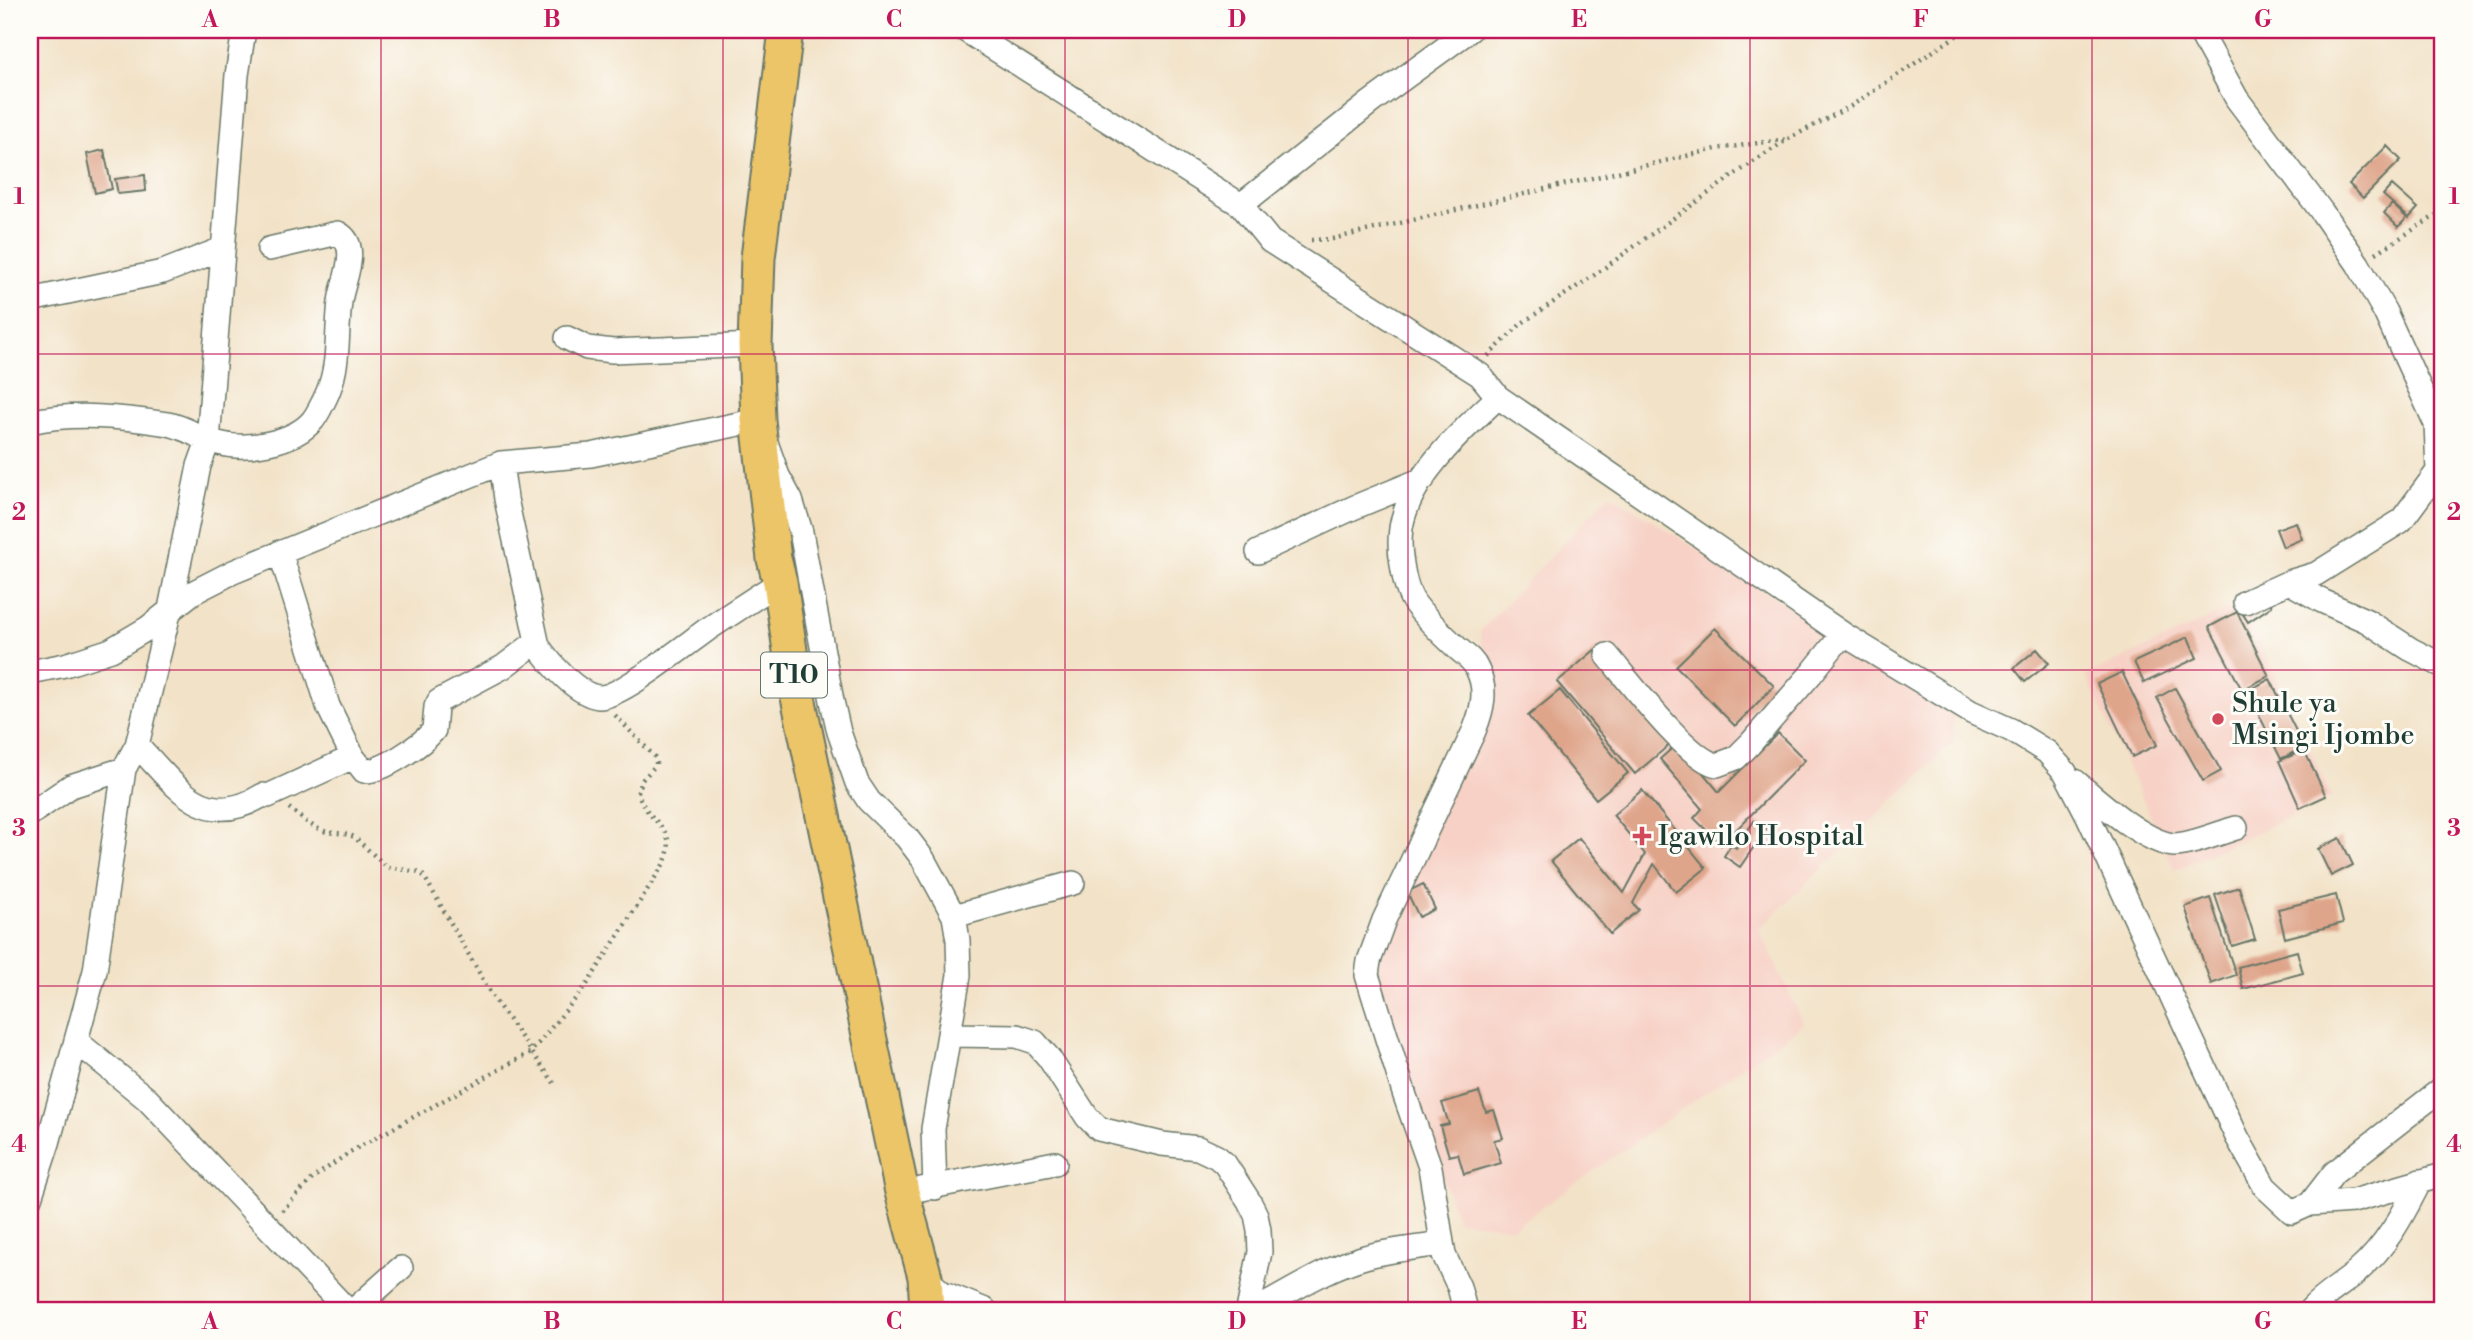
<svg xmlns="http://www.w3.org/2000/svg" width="2473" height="1340" font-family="'Libre Bodoni',serif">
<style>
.built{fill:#f7d1c6}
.building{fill:#dfa58b}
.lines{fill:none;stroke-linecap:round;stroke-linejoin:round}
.minor-casing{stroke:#697767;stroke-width:26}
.highway-casing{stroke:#697767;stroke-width:37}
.path{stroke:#697767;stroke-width:4.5;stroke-dasharray:2 5;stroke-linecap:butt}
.minor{stroke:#fff;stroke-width:23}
.highway{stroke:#edc569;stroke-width:33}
.grid{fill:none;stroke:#c2185b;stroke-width:2;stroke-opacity:0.55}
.poi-dot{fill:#d1495b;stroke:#fdfcf7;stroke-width:2.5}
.labels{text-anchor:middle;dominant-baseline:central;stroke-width:6;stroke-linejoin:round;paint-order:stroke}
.shield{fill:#fdfcf7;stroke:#62766e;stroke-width:2}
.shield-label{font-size:26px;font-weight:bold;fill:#1f3d34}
.poi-label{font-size:28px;fill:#1f3d34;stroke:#fdfcf7;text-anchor:start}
.neatline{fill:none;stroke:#c2185b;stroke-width:2.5}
.grid-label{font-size:23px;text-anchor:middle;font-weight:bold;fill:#c2185b}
</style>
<rect width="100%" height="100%" fill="#fdfcf7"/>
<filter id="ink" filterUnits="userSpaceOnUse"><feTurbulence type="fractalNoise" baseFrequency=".0143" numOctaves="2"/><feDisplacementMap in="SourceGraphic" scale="14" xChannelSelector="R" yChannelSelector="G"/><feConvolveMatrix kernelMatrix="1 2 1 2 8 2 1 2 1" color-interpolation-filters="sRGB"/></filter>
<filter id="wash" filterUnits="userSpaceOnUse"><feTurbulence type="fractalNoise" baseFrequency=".00686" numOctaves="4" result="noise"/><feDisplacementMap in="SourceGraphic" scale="28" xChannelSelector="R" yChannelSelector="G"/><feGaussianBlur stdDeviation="1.57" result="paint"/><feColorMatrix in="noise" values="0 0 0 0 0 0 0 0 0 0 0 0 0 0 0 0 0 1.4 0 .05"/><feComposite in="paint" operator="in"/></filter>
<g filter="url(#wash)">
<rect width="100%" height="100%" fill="#f2e2c7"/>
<path class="built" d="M1610,494L1955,711L1953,743L1759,929L1804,1024L1512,1228L1457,1220L1371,960L1486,705L1480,631Z
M2242,603L2332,797L2175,870L2086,676Z"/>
<g id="blocks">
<path class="building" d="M2387,146L2401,160L2363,198L2349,184Z
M104,150L112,189L95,193L87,154Z
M145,175L146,191L118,194L115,179Z
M2392,185L2418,208L2409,218L2383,195Z
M2392,204L2407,218L2398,227L2384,213Z
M2296,522L2302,539L2283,547L2276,529Z
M2266,596L2272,606L2248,622L2241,611Z
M2237,612L2269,676L2242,690L2209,627Z
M1715,628L1774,686L1735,726L1676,666Z
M2188,637L2197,658L2144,683L2134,662Z
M1597,648L1675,740L1635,774L1557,682Z
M2037,649L2049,663L2025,682L2014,668Z
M2122,672L2157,745L2132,757L2097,684Z
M2270,679L2304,747L2281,759L2247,691Z
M2175,688L2221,771L2203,781L2157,698Z
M1560,690L1628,773L1596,799L1528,716Z
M1778,733L1805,760L1721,845L1694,818L1702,809L1660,759L1678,743L1719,792Z
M2304,750L2326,796L2300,808L2279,761Z
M1642,790L1706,868L1676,892L1654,864L1633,903L1639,910L1610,934L1551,861L1579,838L1624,893L1645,854L1613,815Z
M1754,821L1766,829L1740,867L1724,856L1731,845L1736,848Z
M2340,838L2353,865L2331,876L2318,849Z
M1423,884L1435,909L1419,917L1407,892Z
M2239,887L2255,939L2232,946L2215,895Z
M2336,895L2343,923L2285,938L2278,909Z
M2210,898L2236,975L2211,984L2185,907Z
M2297,951L2303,973L2243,989L2238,967Z
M1479,1092L1486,1112L1494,1110L1503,1138L1494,1140L1501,1163L1464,1174L1458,1154L1449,1156L1440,1126L1449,1124L1442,1103Z"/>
</g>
</g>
<g filter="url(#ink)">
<use href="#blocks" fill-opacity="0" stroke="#697767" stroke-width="2"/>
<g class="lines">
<defs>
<path id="minor" d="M965,30L1241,205L1270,241L1480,375L1498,397L1843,634L1971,712L2011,730L2047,752L2065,772L2088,816L2237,1137L2265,1187L2292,1212L2310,1204L2334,1173L2443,1088
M2199,30L2237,99L2322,212L2358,264L2385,312L2436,424L2438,471L2443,486
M1241,205L1371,102L1470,30
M30,300L163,272L222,249
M567,338L587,348L613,351L755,345
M30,422C74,412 123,417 168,424C189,428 199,439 218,443C245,451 294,443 313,420C319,412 324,401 328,392C340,362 336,333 340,302C342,282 362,246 338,233L269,249
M501,463L506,499L538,646C550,663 577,695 599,697C620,698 688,643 708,629C732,613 756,597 780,582
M280,552L328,706L353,757L364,771C381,773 423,744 434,730L436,707L439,701L503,667L536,642
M1258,552L1355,507L1423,479
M2289,582L2322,601L2367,621L2410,649L2443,666
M2245,602L2289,582L2316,574L2401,521L2438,471
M1607,655C1628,680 1688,760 1717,765L1736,758L1750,744L1811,674L1843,634
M30,672L65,665L111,650L148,628L192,593L233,572L501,463L591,455L758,420L778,476L791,500L801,532L832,701L839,732L857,783L869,801L907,838L923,859L954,916L958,940L959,975L933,1129L935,1188
M137,745C176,785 203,832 263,795L268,796L353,757
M2075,781C2097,800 2145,843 2174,845C2190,845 2219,833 2236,828
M30,814L71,786L124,769
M954,916L1073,883
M950,1035L1017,1036L1035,1042L1049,1058L1087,1117L1099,1129L1162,1144L1198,1148L1217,1157L1225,1164L1249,1201L1256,1215L1259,1230L1260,1252L1248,1310
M76,1041L147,1099L347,1310
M921,1189L1055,1163
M30,1198L48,1143L95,971L124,769L137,745L170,609L199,466L208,441L237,75L244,30
M2310,1204L2353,1201L2443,1175
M925,1277L941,1292L985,1310
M354,1310L401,1268
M1256,1310C1292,1291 1326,1268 1365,1257C1390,1250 1416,1248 1441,1244
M1465,1310L1459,1287L1444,1255L1430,1167L1405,1096L1367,975L1369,961L1384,920L1474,731C1482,711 1488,690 1477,669C1473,659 1463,654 1455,646C1441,633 1427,620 1415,604C1407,593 1404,578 1402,564C1399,547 1399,529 1405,512C1419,469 1466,427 1498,397
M2310,1310C2323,1295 2342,1285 2357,1272C2386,1247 2403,1215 2420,1181"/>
<path id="highway" d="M786,30L758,258L755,345L758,420L774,559L780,582L794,678L902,1192L925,1277L927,1310"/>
</defs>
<use href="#minor" class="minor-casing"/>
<use href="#highway" class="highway-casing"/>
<path class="path" d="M1311,240L1332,239L1716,149L1788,139
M2376,253L2443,211
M1488,356L1522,323L1593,276L1731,177L1788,139L1851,106L1965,30
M289,808C300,817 310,826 324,831C334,834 344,832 354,837L387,867L418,872L424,876L494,999L554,1083
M282,1211L313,1178L350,1152L531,1052L586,986L663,865C683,827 644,823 638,791L643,779L656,765V758L614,714"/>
<use href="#minor" class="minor"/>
<use href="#highway" class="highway"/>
</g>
</g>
<path class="grid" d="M381,30V1310M723,30V1310M1065,30V1310M1408,30V1310M1750,30V1310M2092,30V1310M30,354H2443M30,670H2443M30,986H2443"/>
<g class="poi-dot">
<circle cx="2218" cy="719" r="7"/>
<path d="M1638.5 825.5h7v7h7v7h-7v7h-7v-7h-7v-7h7z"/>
</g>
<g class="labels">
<rect class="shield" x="761" y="652.5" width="66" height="45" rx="5"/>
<g class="shield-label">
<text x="794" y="675">T10</text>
</g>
<g class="poi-label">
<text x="2232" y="703">Shule ya<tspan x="2232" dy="32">Msingi Ijombe</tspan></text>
<text x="1658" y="836">Igawilo Hospital</text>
</g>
</g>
<rect width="2473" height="1340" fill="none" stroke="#fdfcf7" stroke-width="77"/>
<rect x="38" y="38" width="2396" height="1264" class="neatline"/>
<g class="grid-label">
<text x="210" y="27">A</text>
<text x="552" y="27">B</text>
<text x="894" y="27">C</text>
<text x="1237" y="27">D</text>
<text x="1579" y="27">E</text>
<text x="1921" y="27">F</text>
<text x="2263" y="27">G</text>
<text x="19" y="204">1</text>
<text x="2454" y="204">1</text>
<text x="19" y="520">2</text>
<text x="2454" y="520">2</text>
<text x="19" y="836">3</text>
<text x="2454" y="836">3</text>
<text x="19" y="1152">4</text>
<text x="2454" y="1152">4</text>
<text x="210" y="1329">A</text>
<text x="552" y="1329">B</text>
<text x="894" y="1329">C</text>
<text x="1237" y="1329">D</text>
<text x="1579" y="1329">E</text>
<text x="1921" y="1329">F</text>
<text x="2263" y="1329">G</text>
</g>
</svg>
